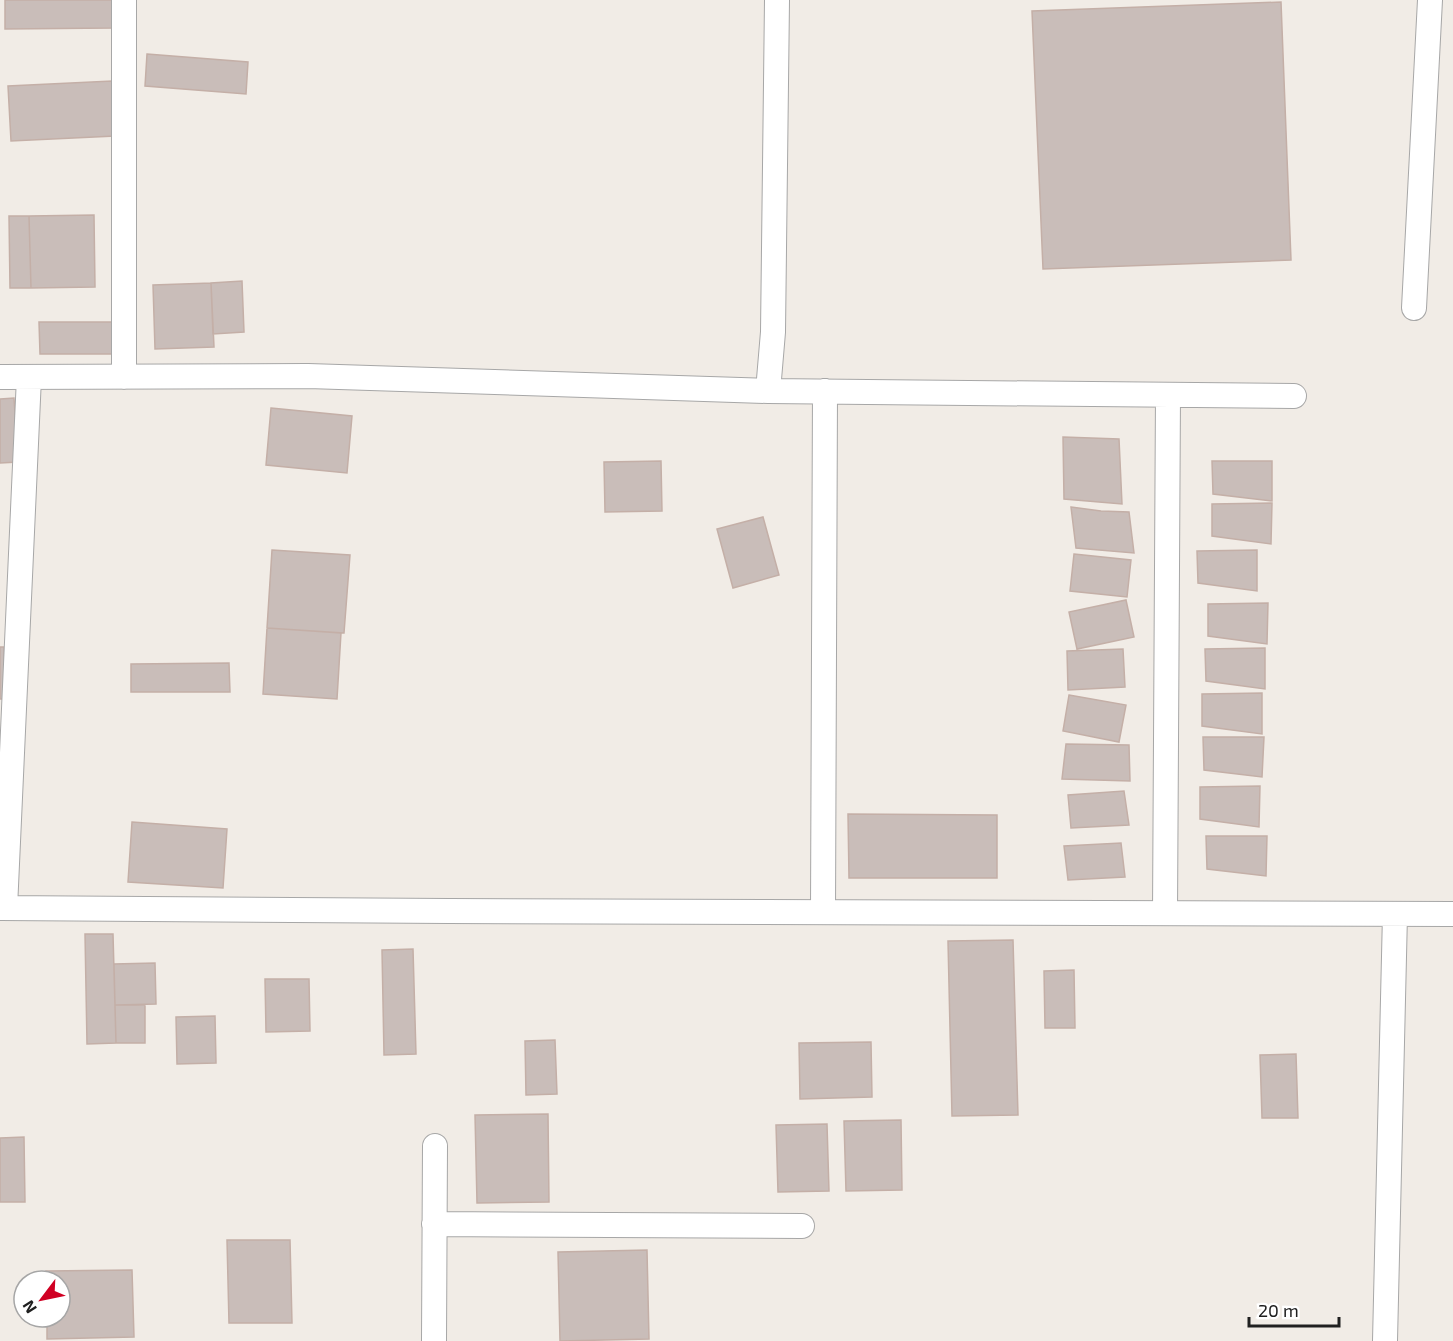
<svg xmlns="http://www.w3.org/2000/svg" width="1453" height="1341" font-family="'Exo 2',sans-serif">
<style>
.building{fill:#c9bdb9;stroke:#c4afa7;stroke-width:1.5}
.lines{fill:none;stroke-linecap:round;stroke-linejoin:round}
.street-casing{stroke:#a7a7a7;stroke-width:26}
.street{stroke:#fff;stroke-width:24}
</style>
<rect width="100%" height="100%" fill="#f1ece6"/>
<path class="building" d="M5,0H113V28L5,29Z
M1281,2L1291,260L1043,269L1032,11Z
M147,54L248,62L246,94L145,86Z
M112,81L115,136L11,141L8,86Z
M94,215L95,287L31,288L29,216Z
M9,216H29L31,288H10Z
M242,281L244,332L213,334L211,283Z
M211,283L214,347L155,349L153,285Z
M39,322H117V354H40Z
M14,398L18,462L0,463V399Z
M271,408L352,416L347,473L266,465Z
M1063,437L1119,439L1122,504L1064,499Z
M661,461L662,511L605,512L604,462Z
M1212,461H1272V501L1213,494Z
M1272,503L1271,544L1212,536V504Z
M1071,507L1101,511L1129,512L1134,553L1076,548Z
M763,517L779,575L733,588L717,529Z
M272,550L350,555L344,633L267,628Z
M1257,550V591L1198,583L1197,551Z
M1074,554L1131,560L1127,597L1070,591Z
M1126,600L1134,637L1077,649L1069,612Z
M1268,603L1267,644L1208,636V604Z
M267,628L341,633L337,699L263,694Z
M0,647H4L6,699H0Z
M1265,648V689L1206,681L1205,649Z
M1123,649L1125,687L1068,690L1067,651Z
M229,663L230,692H131V664Z
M1262,693V734L1202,726V694Z
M1069,695L1126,705L1119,742L1063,731Z
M1203,737H1264L1262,777L1204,770Z
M1066,744L1129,745L1130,781L1062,779Z
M1260,786L1259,827L1200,819V787Z
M1124,791L1129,825L1071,828L1068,795Z
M848,814L997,815V878H849Z
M132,822L227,829L223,888L128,882Z
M1206,836H1267L1266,876L1207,869Z
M1121,843L1125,877L1068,880L1064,846Z
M85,934H113L116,1043L87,1044Z
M1013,940L1018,1115L952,1116L948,941Z
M413,949L416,1054L384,1055L382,950Z
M155,963L156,1004L115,1005L114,964Z
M1074,970L1075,1028H1045L1044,971Z
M265,979H309L310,1031L266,1032Z
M115,1005H145V1043H116Z
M215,1016L216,1063L177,1064L176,1017Z
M555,1040L557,1094L526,1095L525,1041Z
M871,1042L872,1097L800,1099L799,1043Z
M1296,1054L1298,1118H1262L1260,1055Z
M548,1114L549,1202L477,1203L475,1115Z
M901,1120L902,1190L846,1191L844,1121Z
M827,1124L829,1191L778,1192L776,1125Z
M24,1137L25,1202H0V1138Z
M227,1240H290L292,1323H229Z
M647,1250L649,1339L560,1341L558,1252Z
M132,1270L134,1337L47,1339V1317H60V1281H46V1271Z"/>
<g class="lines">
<defs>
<path id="street" d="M124,0V377
M1414,308L1430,0
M0,377L308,376L768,391L1294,396
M768,391L773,332L777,0
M0,908L448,911L1453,914
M5,908L29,377
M823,912L825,391
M1165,913L1168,395
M434,1224L802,1226
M434,1341L435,1146
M1385,1341L1395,914"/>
</defs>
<use href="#street" class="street-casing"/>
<use href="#street" class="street"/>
</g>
<g transform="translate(42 1299) rotate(238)"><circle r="28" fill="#ffffff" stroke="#a6a6a6" stroke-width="1.5"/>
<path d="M0-4.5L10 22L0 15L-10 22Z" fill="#d00023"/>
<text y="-9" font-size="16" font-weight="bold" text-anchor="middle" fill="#202020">N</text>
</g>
<path d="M1249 1317v9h90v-9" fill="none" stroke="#202020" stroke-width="3"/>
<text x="1258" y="1317" font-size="18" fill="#202020" stroke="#ffffff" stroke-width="4.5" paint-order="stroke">20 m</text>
</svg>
